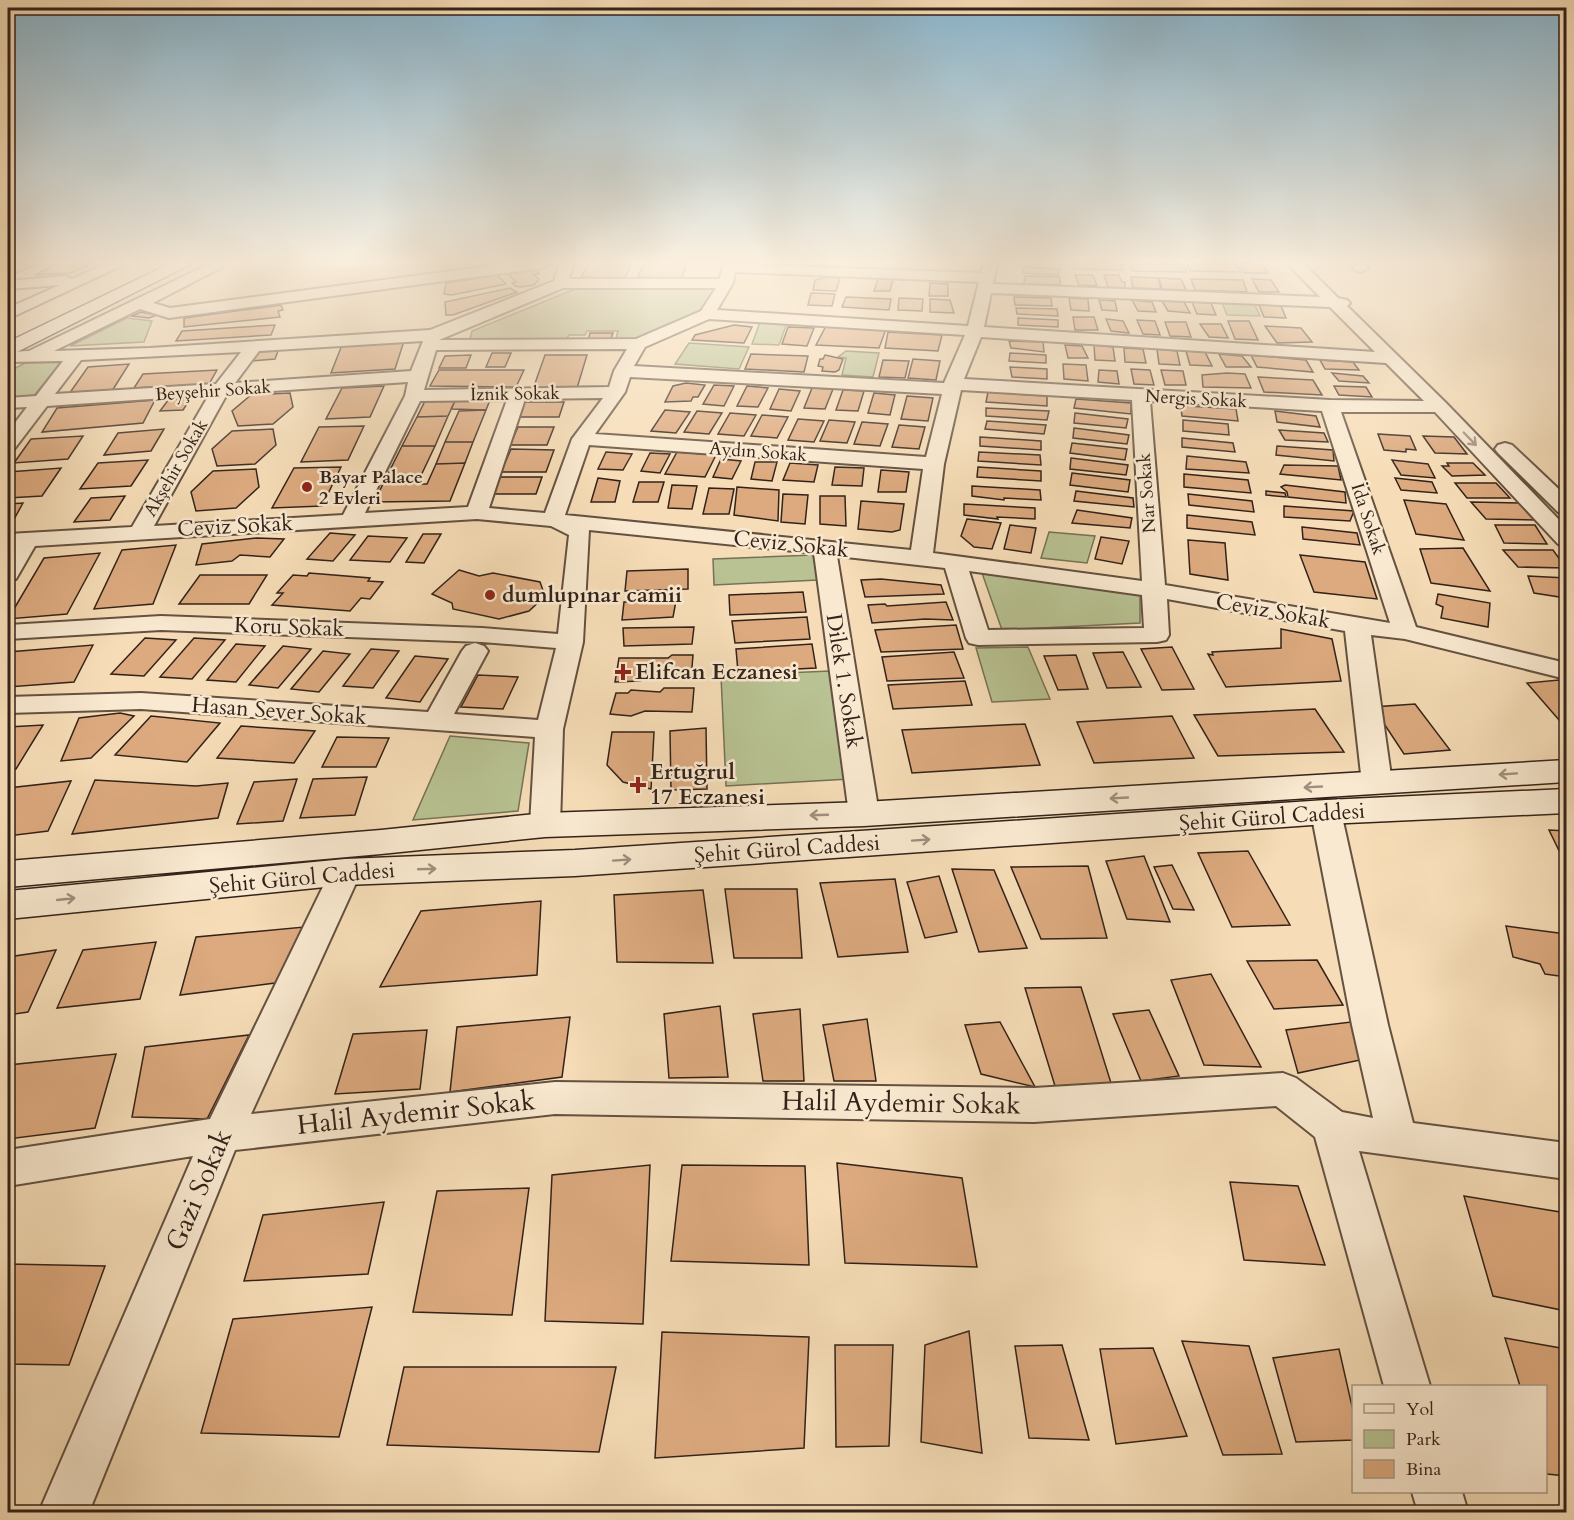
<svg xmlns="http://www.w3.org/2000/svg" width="1574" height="1520" font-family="Cardo,serif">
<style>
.green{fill:#b8c292;stroke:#767256;stroke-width:1.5}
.building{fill:#ddaa7f;stroke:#33221a;stroke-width:1.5}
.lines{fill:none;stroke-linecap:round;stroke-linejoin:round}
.minor-casing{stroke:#645141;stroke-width:4}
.secondary-casing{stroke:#33221a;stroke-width:3}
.minor{fill:#f9e9d0;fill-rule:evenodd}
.secondary{fill:#f9e9d0;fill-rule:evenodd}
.oneway{stroke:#a08f7e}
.poi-dot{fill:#8f2418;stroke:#f9e9d0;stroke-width:2}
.labels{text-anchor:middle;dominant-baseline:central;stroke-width:5;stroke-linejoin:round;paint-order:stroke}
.far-street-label{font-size:18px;fill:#33221a;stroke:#f9e9d0}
.far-poi-label{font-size:18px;font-weight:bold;fill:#33221a;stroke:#f9e9d0;text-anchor:start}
.street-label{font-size:22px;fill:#33221a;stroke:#f9e9d0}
.poi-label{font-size:22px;font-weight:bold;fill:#33221a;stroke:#f9e9d0;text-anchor:start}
.near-street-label{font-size:27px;fill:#33221a;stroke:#f9e9d0}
</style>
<rect width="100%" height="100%" fill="#f6ddb7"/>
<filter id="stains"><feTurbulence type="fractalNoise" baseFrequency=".00333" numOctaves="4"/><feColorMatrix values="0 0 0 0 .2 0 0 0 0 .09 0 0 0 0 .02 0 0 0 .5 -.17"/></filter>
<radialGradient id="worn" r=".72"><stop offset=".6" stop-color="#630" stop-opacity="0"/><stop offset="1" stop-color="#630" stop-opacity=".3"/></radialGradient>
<path class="green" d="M585,285L716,286L702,308L683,322L633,342H615L618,331H587L585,335H569L565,342L469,343L472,331Z
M1221,300L1253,301L1260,316L1227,315Z
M127,318L152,321L144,342L70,346Z
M760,322L787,323L779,345L752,344Z
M689,343L749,347L739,369L675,364Z
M846,351L879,353L873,377L842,375L846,358L838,357Z
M61,362L33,397L8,398V372L25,363Z
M1049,532L1095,536L1087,563L1041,558Z
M813,555L818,580L714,585L713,559Z
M982,573L1140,595V623L1002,630Z
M1028,647L1050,699L992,702L976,648Z
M830,671L849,779L726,786L721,676Z
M450,736L529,743L518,811L413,820Z"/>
<path class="building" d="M8,264H36L8,277Z
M56,264H91L71,273L35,275Z
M588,264H631L625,278L581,277Z
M643,264H686L682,278L638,277Z
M1072,264H1121L1123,270L1074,269Z
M1130,264H1183L1187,272L1132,271Z
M1187,264H1236L1241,272L1190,271Z
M1240,264H1262L1268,273H1245Z
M1024,267L1060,269L1058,275L1023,273Z
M535,270L539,274H533L539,279L534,285L521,287L515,286L512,283L516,282L508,274Z
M497,275L506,284L452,295L444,294L446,283Z
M1075,275H1093L1097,286L1079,285Z
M1104,275H1119L1122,282H1125V288L1108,287Z
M1025,276L1060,277V285L1024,284Z
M828,277L840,278L836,291L813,290L815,280Z
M1131,277L1158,278L1161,289L1133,288Z
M1159,278L1181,279L1186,290L1162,289Z
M878,279H893L890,291H874Z
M1191,279L1243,280L1247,292L1195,290Z
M1252,279L1271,280L1279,292H1259Z
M930,283L948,284V296H929Z
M510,288L517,292L453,315H446L445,302Z
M811,293L835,294L832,306L808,305Z
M846,297L891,299L889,310L842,307Z
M1014,297L1051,298L1052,306L1015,305Z
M899,298L923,299L922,311L898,310Z
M1069,298L1088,299L1089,311L1071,310Z
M930,299L950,300L954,313L930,312Z
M1099,300L1115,301L1117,311L1102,310Z
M1132,300L1152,302L1156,312L1138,311Z
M1162,301L1184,302L1190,313L1168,311Z
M1192,302L1211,303L1216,315L1197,314Z
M281,305L283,310L278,311L280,317L184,327V318Z
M1259,305L1281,306L1286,318L1264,317Z
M1016,308L1057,309L1058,316L1017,314Z
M141,312L157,315L149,318L132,316Z
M1073,317H1094L1098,330H1075Z
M1018,318L1058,320V327L1018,325Z
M1106,319L1123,321L1129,333L1111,331Z
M1137,320L1155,321L1160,335L1143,334Z
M1228,321H1249L1258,340L1235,339Z
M1165,322H1186L1191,337L1170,336Z
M1200,324H1221L1228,338L1209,337Z
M275,325L271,335L176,341L182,331Z
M734,325L752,327L744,343L692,340L695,335Z
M826,326L886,329L879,348L816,345Z
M1265,326L1301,328L1312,342L1277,343Z
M788,327L814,328L807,346L782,344Z
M888,332L942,335L938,351L885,348Z
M590,333H613L610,341H588Z
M404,341L395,369L331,373L342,345Z
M1009,341L1043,342L1044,352L1011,348Z
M1065,345L1082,346L1088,358H1068Z
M1094,345L1113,347L1115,361L1095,360Z
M1124,348L1143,349L1146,363L1125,362Z
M1157,349L1177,351L1180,365L1159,364Z
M278,351L275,359L252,361L256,352Z
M1186,351L1205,352L1212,366L1190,365Z
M492,353H511L505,367H486Z
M1010,353L1046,355V363L1009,361Z
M751,354L808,356L804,372L745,369Z
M1219,354L1242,356L1251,367H1226Z
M471,355L466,368H439L445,356Z
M545,355H587L577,388L533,389Z
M825,355L843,359L839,370L835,372L822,371L823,367L818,366L820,359H823Z
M1251,355L1306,360L1313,372L1257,367Z
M913,359L940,361L936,380L908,378Z
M883,360L909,361L905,378L879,377Z
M1320,360L1353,362L1359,370L1325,369Z
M129,364L112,391L69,394L88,367Z
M1063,364L1086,365L1088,381L1064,379Z
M1010,367L1047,369V379L1012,377Z
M1131,369L1150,370L1154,385L1134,384Z
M217,370L209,384L134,388L143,374Z
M439,370H524L516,387L430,386Z
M1099,370L1117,371L1119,384L1098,382Z
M1161,370L1183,371L1186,385H1165Z
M1227,373L1245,374L1251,388L1203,387L1202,375Z
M1332,373L1363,376L1369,383L1339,381Z
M1258,377L1313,380L1322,395L1264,392Z
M686,383L705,385L698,397H693L691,401L665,402L673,386Z
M714,385L734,386L724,406L703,404Z
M384,386L370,417L326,419L342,388Z
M747,386L768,388L758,407L737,406Z
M1334,386L1366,387L1372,397L1339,395Z
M812,388L833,389L825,409L804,408Z
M779,389L800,391L791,411L770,409Z
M843,390L864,391L858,411L836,410Z
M988,392L1047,396V406L986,402Z
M290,393L293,407L273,424L238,426L232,411L251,395Z
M874,393L895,395L890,415L868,413Z
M907,396L933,398L928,421L901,419Z
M191,398L183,410L160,411L169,399Z
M1076,399L1131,403V414L1074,408Z
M155,400L143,423L42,432L57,408Z
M490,400L486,410L451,409L455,401Z
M425,401H455L448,416L417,417Z
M523,402H564L559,417H516Z
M1188,406L1236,409L1238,421L1182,416L1181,409Z
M986,408L1049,411L1047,420L986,416Z
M486,410L473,442H445L459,411Z
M665,410L690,412L676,433L651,431Z
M697,411L722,413L709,434L684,432Z
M1275,411L1316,416L1320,427L1277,422Z
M730,413L756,415L744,436L718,434Z
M1075,413L1128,419L1126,428L1074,423Z
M762,415L788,417L777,438L751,436Z
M448,416L435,446H402L417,417Z
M798,419L824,421L814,442L788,440Z
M829,420L855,422L847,443L820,441Z
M1183,420L1228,424L1229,435L1183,431Z
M987,421L1046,425L1044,434L985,429Z
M862,422L888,424L880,446L854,444Z
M899,425L925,427L919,449L892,447Z
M364,426L348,460L301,462L319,427Z
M518,427H554L547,445H510Z
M1074,428L1129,435L1127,444L1073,438Z
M164,429L151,451L104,455L118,433Z
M273,429L276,445L255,464L217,466L212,449L232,431Z
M1279,430L1324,433L1328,442L1285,440Z
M1378,434L1410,436L1416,450L1406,449V452L1384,450Z
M83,436L68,459L14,463L31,439Z
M1423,436L1454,437L1467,454L1435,453Z
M980,437L1041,441V450L980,446Z
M1182,438L1233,443L1235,452L1182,447Z
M445,442H473L465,463L436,464Z
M1072,443L1127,449L1125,460L1070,453Z
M402,446H435L417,484H427L436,464L465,463L450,501L374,502Z
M1277,446L1333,450L1334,461L1276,455Z
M511,449L554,450L546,472H501Z
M606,452L632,454L623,470L598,469Z
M677,452L716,455L705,477L665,474Z
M979,452L1040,455L1041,465L978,461Z
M650,453L670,454L660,473L641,471Z
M1187,456L1246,462L1249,473L1186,469Z
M1071,458L1128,465L1126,475L1070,469Z
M721,459L741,461L732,479L713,477Z
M148,460L131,486L80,489L98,463Z
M1392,460L1428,464L1435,478L1401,475Z
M755,462H777L772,481L751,479Z
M790,463L818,465L814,482L783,480Z
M1447,463H1473L1485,475L1452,476L1442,466H1449Z
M1284,465L1338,466L1341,480L1280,474Z
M341,467L322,506L272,508L294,468Z
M835,467L864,468L862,486L832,485Z
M978,467L1041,471V481L977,477Z
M61,468L42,496L8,498V472Z
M256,469L259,487L236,508L196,511L191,492L213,471Z
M881,470L909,472L906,492H878Z
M1072,473L1130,480L1128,492L1070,485Z
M1184,474L1248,480L1251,493L1184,487Z
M500,477H542L536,494H494Z
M598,478L620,481L615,502H591Z
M1395,478L1432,482L1437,493L1401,490Z
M639,482H664L658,502H633Z
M1455,483H1496L1510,498H1467Z
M672,485L697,486L692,509L668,508Z
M1285,485L1345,492L1346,503L1288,497L1287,492L1281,487Z
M972,486L1040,490L1041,500L1004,498V500L972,496Z
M737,487L779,490L778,521L734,515Z
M709,488L734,489L729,514H703Z
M1076,491L1133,498L1134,507L1074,501Z
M1266,491L1285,493L1286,497L1266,495Z
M783,494L808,495L805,524L781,522Z
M1188,494L1252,501L1254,512L1189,505Z
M125,496L110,520L74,522L91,498Z
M820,496H845L846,526L820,524Z
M1404,500L1446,504L1464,540L1416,534Z
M861,501L904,504L900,530L892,532L858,529Z
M1471,502L1520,503L1536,520L1486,519Z
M23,503L8,530V504Z
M964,504L1035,508V519L997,517L998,519L964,515Z
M1284,506L1354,511L1350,521L1284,517Z
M1077,510L1132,518L1130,528L1072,523Z
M1187,515L1252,522L1255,535L1187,528Z
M967,519L1001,523L992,549L974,547L961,536Z
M1010,525L1036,528L1031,553L1004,549Z
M1495,525H1535L1547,544L1504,543Z
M1302,527L1357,533L1360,545L1303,539Z
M330,533L355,535L333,561L307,559Z
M423,534H441L424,563L406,562Z
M368,536L407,538L390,562L350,560Z
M1101,537L1129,541L1122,564L1095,559Z
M257,538L284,539L270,557L240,555L232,561L196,565L202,544Z
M1188,540L1225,543L1228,580L1190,574Z
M176,545L153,604L94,609L122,550Z
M1463,548L1490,591L1431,583L1420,549Z
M1503,550H1553L1566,568L1518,567Z
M100,553L67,614L8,619L44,558Z
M1300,555L1365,562L1377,599L1314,592Z
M688,569V589L625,591L627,571Z
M459,570L479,576L493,573L540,582L545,596L529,611L499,619L453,609L452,603L432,594Z
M309,573L370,578L368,581L383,582L370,599L361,598L350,611L272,605L283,593H277L293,575L307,576Z
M200,575H267L249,604H179Z
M1528,576L1566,578V598L1534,593Z
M881,579L941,585L944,594L865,597L861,580Z
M803,592L806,612L730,615L729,595Z
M1438,594L1490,603L1488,627L1441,618L1443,607L1436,604Z
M676,601L673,617L622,620L624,602Z
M946,602L953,620L925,619L872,623L868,605L885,604L887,606Z
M807,617L810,639L735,643L732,621Z
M956,625L963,649L881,652L875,630Z
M694,627L692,644L624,646L623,628Z
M1281,629L1332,639L1341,681L1226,687L1208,654L1213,655L1212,652L1281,648Z
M145,638L176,640L144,676L111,674Z
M194,638L225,640L192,679L160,677Z
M236,644L265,646L236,682L207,680Z
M812,644L816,668L738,672L736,649Z
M93,645L74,682L8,687V652Z
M283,646L311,649L278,688L249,685Z
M1172,647L1194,689L1162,690L1141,649Z
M371,649L399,651L373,688L343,686Z
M323,651L350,654L319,692L291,689Z
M954,652L964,678L887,681L882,657Z
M1123,652L1141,687L1107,688L1093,653Z
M672,655H693L691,679L647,678L640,681L615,682L619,658H668Z
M1076,655L1088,689L1058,690L1044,656Z
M415,656L448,659L420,702L386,698Z
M478,675L518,677L503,709L461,707Z
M1559,680L1566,689V728L1527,683Z
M965,681L972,705L893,709L888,685Z
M664,688H694L692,712L645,711L631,716L610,714L616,693H628L631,690L660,692Z
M1415,704L1450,750L1404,754L1373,707Z
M1315,709L1344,752L1218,756L1194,715Z
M120,713L134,716L91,758L61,761L79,718Z
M151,716L220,723L187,762L115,755Z
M1172,716L1194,758L1094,763L1077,722Z
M1025,724L1040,765L912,773L902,730Z
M43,725L16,769L8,770V727Z
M241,726L315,731L294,763L217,758Z
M706,728L707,789L671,790L670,731Z
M612,732H654L651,789L623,782L607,765Z
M337,737L389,738L376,767H322Z
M367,777L355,815L300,818L313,779Z
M297,779L283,821L237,824L254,782Z
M95,780L196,786L228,783L218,818L72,834Z
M71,781L48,831L8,836V788Z
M1549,830L1566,831V865Z
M1248,851L1290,925L1232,927L1198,853Z
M1144,856L1170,922L1127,919L1106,861Z
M1172,865L1194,910L1173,909L1154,867Z
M1088,866L1107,938L1041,939L1011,867Z
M952,869L994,870L1027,948L979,952Z
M939,876L957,932L925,938L907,882Z
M895,879L908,952L838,957L820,883Z
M725,889H797L802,958H734Z
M703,890L713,963L617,962L614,895Z
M541,901L537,975L380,987L421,911Z
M1506,926L1566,934V977L1545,974L1540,964L1513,957Z
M304,927L275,983L180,995L196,937Z
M156,942L140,999L57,1008L83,950Z
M56,950L28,1012L8,1015V957Z
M1317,960L1343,1005L1274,1009L1247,961Z
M1211,974L1261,1067L1204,1065L1171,980Z
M1081,987L1111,1083L1055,1086L1025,988Z
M720,1006L728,1077L669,1078L664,1014Z
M800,1009L804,1081H763L753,1014Z
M1149,1010L1179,1076L1141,1081L1113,1014Z
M570,1017L562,1077L450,1092L457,1027Z
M867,1019L876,1081H834L823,1025Z
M1000,1022L1035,1087L981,1074L965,1025Z
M1351,1022L1365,1059L1298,1073L1286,1030Z
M427,1030L420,1089L335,1094L353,1034Z
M249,1035L207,1119L132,1117L145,1047Z
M116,1054L95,1128L8,1139V1065Z
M837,1163L962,1178L977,1267L845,1263Z
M650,1165L643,1324L545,1321L552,1175Z
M682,1165L805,1166L809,1265L671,1261Z
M1230,1182L1298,1186L1325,1265L1244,1260Z
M529,1188L512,1315L413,1312L437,1191Z
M1464,1196L1566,1213V1311L1493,1296Z
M384,1202L368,1274L244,1281L263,1215Z
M8,1264L105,1266L69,1365L8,1364Z
M372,1307L339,1437L201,1433L233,1319Z
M969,1331L982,1453L921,1442L925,1345Z
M662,1332L809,1337L804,1448L655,1458Z
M1505,1338L1566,1349V1476L1547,1474L1546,1468V1386H1520Z
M1182,1341L1249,1346L1282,1454L1223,1455Z
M835,1345H893L889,1446L836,1447Z
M1062,1345L1089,1440L1029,1438L1015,1346Z
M1153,1348L1187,1436L1116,1444L1100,1349Z
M1339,1349L1354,1415V1440L1296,1442L1273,1358Z
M404,1367H616L599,1452L387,1445Z"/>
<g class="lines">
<defs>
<path id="minor" d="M105,264H125L8,319V308L60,285L8,289V281L65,276L72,279Z
M209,264H228L153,303L170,308L505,264H549L542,268L169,318L140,309L54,351L150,348L430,330L554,281L559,264H573L569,279H720L723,264L981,273L983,264H997L993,284L1320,297L1288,264H1304L1338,298L1347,300L1350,303L1347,306L1446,403L1566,527V546L1558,544L1435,412H1341L1416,627L1566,663V679L1405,639L1371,635L1392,783L1387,790L1377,793L1367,790L1362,783L1345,631L1167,599L1169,635L1166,640L1157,642L978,645L969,643L966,638L945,568L837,556L879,814L875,821L864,824L853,821L849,814L814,553L589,530L583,642L563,729L560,825L556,832L545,835L534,832L530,825L535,737L141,709L8,713V697L141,693L428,712L462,651L466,646L475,643L484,646L488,651L454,714L538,720L556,648L482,642L161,630L8,639V625L161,616L482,628L558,634L569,535L551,526L477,519L35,546L16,579L8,581V555L12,547L8,548V534L132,527L209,395L47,406L15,448L8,450V432L27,407L8,408V398L36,396L63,361L8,362V352L29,351ZM735,272L979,282L968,326L717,310L733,283ZM563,288H716L701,311L636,339L439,340ZM991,293L1330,307L1375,352L984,327ZM709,319L965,335L944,383L634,366L645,347ZM981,337L1386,363L1424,401L1330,400L964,379ZM423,341L411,371L235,383L259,351ZM627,349L614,371L609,387L424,390L436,350ZM241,352L216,384L55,394L81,360ZM630,377L942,394L926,457L595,434L625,392ZM408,382L405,396L343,515L154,526L227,394ZM961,390L1132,400L1142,581L933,553L944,464ZM603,398L572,439L545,513L489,508L525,399ZM507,400L468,507L365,513L420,401ZM1150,401L1322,411L1390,623L1165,585ZM589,445L923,469L911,550L565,515ZM969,571L1142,595L1144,628L988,630Z
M1350,264H1366L1368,268L1361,272L1356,271Z
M1505,443L1512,445L1566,496V513L1558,512L1498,453L1495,449L1498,445Z
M1326,802L1337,805L1341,812L1388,1025L1413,1123L1566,1143V1179L1359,1151L1430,1386H1384L1315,1137L1276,1106L1034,1122L555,1114L235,1150L89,1512H39L193,1156L8,1186V1150L210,1119L334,864L345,861L356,864L361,872L251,1114L555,1082L1034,1088L1283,1073L1296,1078L1342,1112L1373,1118L1352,1025L1311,812L1315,805Z
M1412,1492H1462L1468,1512H1418Z"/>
<path id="secondary" d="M169,264H191L15,353L8,355V342Z
M1566,760V782L864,826L545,837L381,854L8,887V861L381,830L545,813L864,802Z
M1566,789V813L1326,824L575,876L345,885L8,919V891L345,859L575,850L1326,800Z"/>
</defs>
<use href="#minor" class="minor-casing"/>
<use href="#secondary" class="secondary-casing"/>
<use href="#minor" class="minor"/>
<use href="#secondary" class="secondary"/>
</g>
<defs><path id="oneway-shaft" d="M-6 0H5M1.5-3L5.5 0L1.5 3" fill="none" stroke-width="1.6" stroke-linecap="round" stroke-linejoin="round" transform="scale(1.5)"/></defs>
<g class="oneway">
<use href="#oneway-shaft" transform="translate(1470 439) rotate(46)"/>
<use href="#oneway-shaft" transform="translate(1508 774) rotate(176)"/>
<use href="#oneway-shaft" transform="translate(1313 787) rotate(177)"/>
<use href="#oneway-shaft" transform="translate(1119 798) rotate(177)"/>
<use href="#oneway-shaft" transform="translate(819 815) rotate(178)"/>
<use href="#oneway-shaft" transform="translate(921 840) rotate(-4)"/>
<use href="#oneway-shaft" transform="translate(622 860) rotate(-4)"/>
<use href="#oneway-shaft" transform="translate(427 869) rotate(-2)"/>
<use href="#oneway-shaft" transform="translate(66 899) rotate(-6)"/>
</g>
<linearGradient id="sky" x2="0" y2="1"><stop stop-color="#8ab7d0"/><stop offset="0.55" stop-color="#fbf0df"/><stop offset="1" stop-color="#fbf0df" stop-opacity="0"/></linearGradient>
<rect width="1574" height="477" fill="url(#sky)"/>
<g class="poi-dot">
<circle cx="307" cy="487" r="6"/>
<circle cx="490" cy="595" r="6"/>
<path d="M620 663h6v6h6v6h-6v6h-6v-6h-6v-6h6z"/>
<path d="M635 776h6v6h6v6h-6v6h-6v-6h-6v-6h6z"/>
</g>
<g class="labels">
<g class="far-street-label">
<text transform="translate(213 391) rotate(-4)">Beyşehir Sokak</text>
<text transform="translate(515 394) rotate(-1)">İznik Sokak</text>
<text transform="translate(1196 399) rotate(3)">Nergis Sokak</text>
<text transform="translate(758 452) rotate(4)">Aydın Sokak</text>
<text transform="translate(176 468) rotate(-60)">Akşehir Sokak</text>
<text transform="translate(1147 493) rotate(-94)">Nar Sokak</text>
<text transform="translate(1368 519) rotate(72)">İda Sokak</text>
</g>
<g class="far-poi-label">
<text x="319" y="477">Bayar Palace<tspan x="319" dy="21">2 Evleri</tspan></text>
</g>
<g class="street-label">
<text transform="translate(235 526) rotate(-3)">Ceviz Sokak</text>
<text transform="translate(791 544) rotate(6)">Ceviz Sokak</text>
<text transform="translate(1273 611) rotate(10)">Ceviz Sokak</text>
<text transform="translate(289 627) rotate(2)">Koru Sokak</text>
<text transform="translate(844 681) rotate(81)">Dilek 1. Sokak</text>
<text transform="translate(279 711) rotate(4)">Hasan Sever Sokak</text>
<text transform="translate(1272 817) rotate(-4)">Şehit Gürol Caddesi</text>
<text transform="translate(787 849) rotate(-4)">Şehit Gürol Caddesi</text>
<text transform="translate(302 878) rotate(-5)">Şehit Gürol Caddesi</text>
</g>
<g class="poi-label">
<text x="502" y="595">dumlupınar camii</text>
<text x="635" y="672">Elifcan Eczanesi</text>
<text x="650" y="772">Ertuğrul<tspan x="650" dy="25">17 Eczanesi</tspan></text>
</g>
<g class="near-street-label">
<text transform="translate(901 1103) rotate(1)">Halil Aydemir Sokak</text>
<text transform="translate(416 1113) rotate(-6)">Halil Aydemir Sokak</text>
<text transform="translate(199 1190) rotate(-67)">Gazi Sokak</text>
</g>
</g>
<rect width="1574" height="1520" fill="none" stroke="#f6ddb7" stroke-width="30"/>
<rect x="9" y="9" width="1556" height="1502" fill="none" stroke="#33221a" stroke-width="3"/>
<rect x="15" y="15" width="1544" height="1490" fill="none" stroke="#33221a" stroke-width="1.5"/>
<rect x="1352" y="1385" width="195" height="108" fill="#f9e9d0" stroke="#aa9987" stroke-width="1.5"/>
<rect x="1364" y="1404" width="30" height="9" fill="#f9e9d0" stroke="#aa9987" stroke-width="1.5"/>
<text x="1406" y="1415" font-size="18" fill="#33221a">Yol</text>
<rect x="1364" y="1430" width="30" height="18" fill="#b8c292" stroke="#aa9987" stroke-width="1.5"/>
<text x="1406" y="1445" font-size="18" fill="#33221a">Park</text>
<rect x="1364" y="1460" width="30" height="18" fill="#ddaa7f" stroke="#aa9987" stroke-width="1.5"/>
<text x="1406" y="1475" font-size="18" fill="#33221a">Bina</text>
<rect width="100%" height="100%" filter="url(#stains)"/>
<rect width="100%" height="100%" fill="url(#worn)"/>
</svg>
